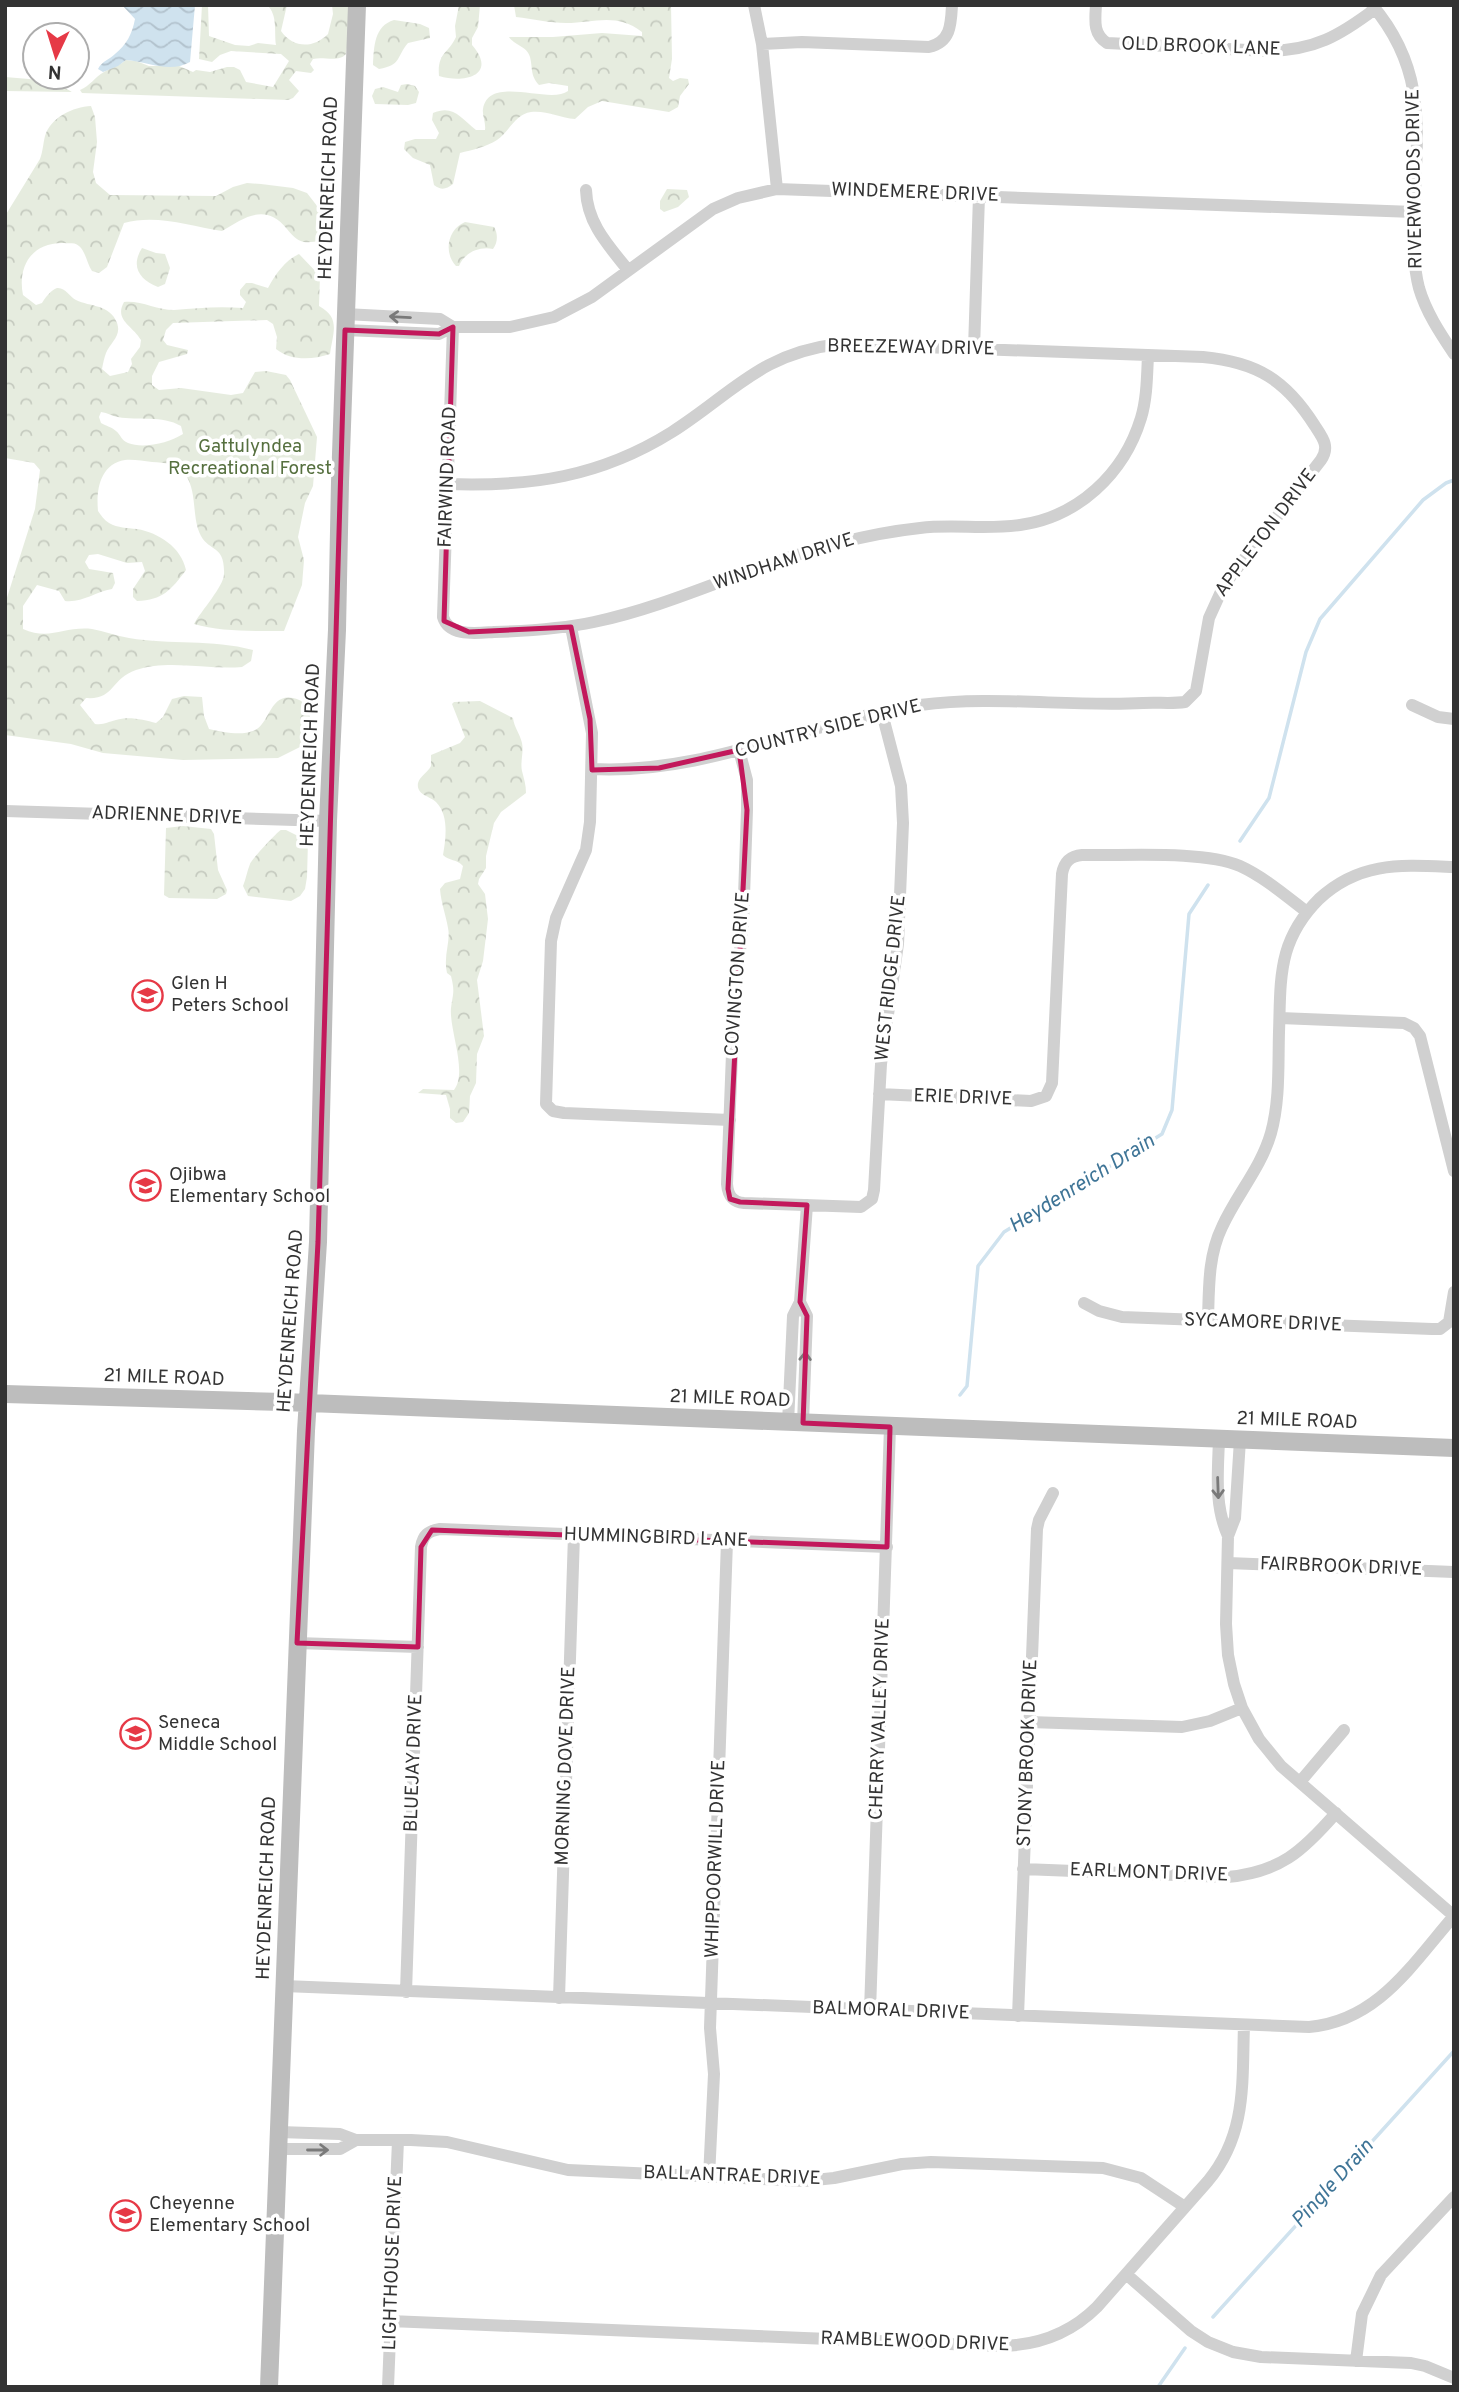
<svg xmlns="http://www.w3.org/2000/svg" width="1459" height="2392" font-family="Overpass,sans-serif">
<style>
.forest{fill:url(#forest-crowns);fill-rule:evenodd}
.water{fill:url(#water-waves)}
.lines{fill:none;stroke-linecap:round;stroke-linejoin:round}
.stream{stroke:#cfe2ee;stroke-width:3.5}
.street{stroke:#d0d0d0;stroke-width:12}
.secondary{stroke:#bdbdbd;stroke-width:18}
.oneway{stroke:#7a7a7a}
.marked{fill:none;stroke:#c2185b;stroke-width:5;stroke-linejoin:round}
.labels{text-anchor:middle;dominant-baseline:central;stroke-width:7;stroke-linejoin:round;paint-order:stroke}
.street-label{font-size:19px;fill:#333;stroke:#fff}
.park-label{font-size:19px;fill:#56703f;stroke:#fff}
.poi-label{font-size:19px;fill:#333;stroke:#fff;text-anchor:start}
.water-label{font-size:21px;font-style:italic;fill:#3f7597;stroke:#fff}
</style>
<defs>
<pattern id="forest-crowns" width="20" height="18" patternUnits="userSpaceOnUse" patternTransform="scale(1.75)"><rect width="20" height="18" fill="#e6ecdf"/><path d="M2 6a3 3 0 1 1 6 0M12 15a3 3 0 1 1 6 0" fill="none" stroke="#c6cbc0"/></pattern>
<pattern id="water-waves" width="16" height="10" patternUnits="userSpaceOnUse" patternTransform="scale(1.75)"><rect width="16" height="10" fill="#cfe2ee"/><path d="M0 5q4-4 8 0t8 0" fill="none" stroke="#b2c2cd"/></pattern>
</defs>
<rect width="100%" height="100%" fill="#fff"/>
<path class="forest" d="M202,5H208L209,36L235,45L249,46L258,43L276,45C274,32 278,15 267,5H287L281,31C293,48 313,49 328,34L333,14L332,5H353L346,54C338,63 324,56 313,59L310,64L314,70L311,73L296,71L289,80L299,91L293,98L288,100L82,93L80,90C90,86 95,77 104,72C112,67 119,66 126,60L136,61L149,66H179L193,72L196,70L210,72L227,67H234L240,70L246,82L273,87L289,61L281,54L231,51L220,55L212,62L199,59Z
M459,5H480L478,27L472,38V45C498,75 465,84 439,76C437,53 448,54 456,37L455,26Z
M514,5H671L672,59L669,78L673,81L680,78L688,79L689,84L680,96L678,107L669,112L602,101L588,107L575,119C560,118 546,110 531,112C515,114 509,132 497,140C486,147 472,150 460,153L453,184C446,189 442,191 434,185L430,165L413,158L404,149L405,142L415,139H436L439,133L432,120L433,113C453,104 461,118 476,130H485C486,123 482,115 483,109C489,74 550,105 568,91V86L549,83L539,85C530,75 533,69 530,57C527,46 514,45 509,37H553L602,33L642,36V32C616,12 594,23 566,23C550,23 533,19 516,17Z
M394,20L420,24L429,28L430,38L408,43C396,57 402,65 379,69L373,65C374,47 374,26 394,20Z
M5,77L53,81L72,92L5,91Z
M407,84L415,86L419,92L416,103L408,105L375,104L372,96L375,89L383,87L398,92L401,85Z
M91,106L95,117L97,142L93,172L96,183L110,195L216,196L233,187L247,183L261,184L293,188L307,193L321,211L333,217L336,224L333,238C324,240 313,243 304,242C297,241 291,234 287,229C265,202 244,218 222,231C189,226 157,214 124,223L107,267L99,273L92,271C87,264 86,252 79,246C75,242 69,244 64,243C33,242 17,265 23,295L36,305L42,303C45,298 51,290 57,288C65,287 70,297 76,300C90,307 110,304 117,323C122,336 110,343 106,353C104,358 103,364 102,369L110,376L128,372L132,364L131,359L140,347L141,340C132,325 114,320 124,302C140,300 157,310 174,310C197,308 219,306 243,308L246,302L240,295V290L246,283H252L268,288C275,275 285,260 299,254L320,276L319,306C341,318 333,332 330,354C312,360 291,361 276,349L277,337L273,324L267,320L173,323L166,330L163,340L167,345L188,350L187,354L159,362L152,376V385L159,390L181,388L231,395L243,393L255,372L266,371L286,375L290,380L317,437L313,486L305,503L298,537L304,560L302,585L284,631C257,631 220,632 194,624C201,611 224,586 224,574C225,545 210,552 201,536C191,517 198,492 185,474C176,463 165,463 152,462C143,461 133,459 125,460C100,464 96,490 98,511C101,515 104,520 109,523C118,528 127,528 137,529C159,533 181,547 186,570C171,590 163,600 137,601L133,597V589L145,571L142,562L127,563L98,554L89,555L85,562L89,569L113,573L115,583L112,589C95,592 82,603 65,601L59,591L37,585L23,606V629C50,641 64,626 92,629C104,631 116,636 129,638C170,645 212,639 253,650L251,661L242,667C208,670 169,659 136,670C110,679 115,700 86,698L80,705L95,724C105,725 107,722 116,720C129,716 144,720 156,723L163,717L172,699L184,696L202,697L204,716L209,729C222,732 241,736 253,731C270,725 269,693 293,698C302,700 304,703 310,710L309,727L302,746L278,758L183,760L103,753L71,744L5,735V604L35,509L40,470L34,463L5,458V216L40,159C43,151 43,144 45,136C51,117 73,107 91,106ZM101,412C108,413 112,416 118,417C138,421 162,415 181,426L183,434C169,443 143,449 128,443C121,440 121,435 116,431C112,427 106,426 101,423L99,417Z
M667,189L687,190L689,197L678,207L664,212L660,209V201Z
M465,222L494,227C498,233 498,243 493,249C479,246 464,253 459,266H456C443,252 448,229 465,222Z
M142,248L156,253L165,254L170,268L165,284L158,287C140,280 130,267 142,248Z
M480,701L513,718C514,727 520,734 522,743C524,752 520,762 522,771C524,779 526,785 526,793L501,812L494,823L486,856V868L479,879L478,884L485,894L488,919L483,961L477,980L484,1036L477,1054L476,1083L470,1096L469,1113L463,1122L456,1123L450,1118V1109L446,1095L418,1093L423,1089L454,1090C468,1072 449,1030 451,1008C453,993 455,992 451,976L447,973C443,956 451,941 448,928C446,915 441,903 440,889L445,883L460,879L463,866C457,859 449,861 443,855C446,838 449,815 436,802C430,796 416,795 418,783C420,776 428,772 431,766V755L460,743L465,737L452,704L454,702Z
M183,826L211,829L214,834L218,870L227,890L226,894L217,899L169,898L164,895L166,828Z
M281,830H286L308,841L307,877L305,889L300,896L291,901L248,896L243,886C246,879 247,871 250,864C251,860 278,831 281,830Z"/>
<path class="water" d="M122,5H195L190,62C169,74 146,61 126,60L118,66L103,72L98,69C102,61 109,60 115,54C127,44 132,34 135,19Z"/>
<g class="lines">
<path class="stream" d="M1240,841L1269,798L1306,652L1320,619L1423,500L1446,483L1454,480
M960,1395L967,1386L978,1266L1004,1232L1162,1134L1172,1110L1189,914L1208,885
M1213,2317L1454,2051
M1158,2387L1185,2348"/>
<path class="street" d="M754,5L762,44L777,189
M1096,5C1095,21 1093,34 1107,43L1268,51C1315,50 1339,36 1375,9
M1372,5C1430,73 1416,137 1414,219C1413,242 1413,265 1419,288C1426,312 1440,333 1454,354
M762,44L802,42L929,47C951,42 951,24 952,5
M586,190C587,223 608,245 628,270
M345,314L440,319L453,327
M453,327L443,617C449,637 476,633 494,632C527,631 561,629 594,622C651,610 705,587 760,567C813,549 864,534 920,528C953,524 987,530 1020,525C1078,517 1124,474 1141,418C1147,398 1147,376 1148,355
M345,330L439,334L453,327H510L554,317L592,297L713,209L738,198L777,189L1414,212
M974,349L979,196
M447,484C531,487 600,477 672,432C733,393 761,353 839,344L1203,357C1257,362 1286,380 1315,426C1323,438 1330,447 1321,460L1224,585L1209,618L1196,691L1185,702C1171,704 1157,702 1143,703C1068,707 993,695 920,705C809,721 706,775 592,769
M571,627L592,733L590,822L586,850L556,918L551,941L546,1104L553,1111L564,1113L730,1120
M1412,705L1438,717L1454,719
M739,750L747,780V810L743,925L734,1001L727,1184C728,1195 732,1202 744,1203L861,1207L872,1199L874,1190L881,1064L898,944L903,823L901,786L882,713
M5,811L328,821
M1280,1018L1404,1023L1414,1028L1420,1036L1454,1171
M879,1094L1031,1101L1046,1096L1052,1083L1062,874C1064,862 1070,856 1082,855C1124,856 1203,850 1240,866C1264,877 1286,896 1307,912
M800,1302L807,1316L803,1423
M1084,1303L1099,1311L1122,1317L1432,1329H1440L1449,1322L1454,1292
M1208,1320C1209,1288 1208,1256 1222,1227C1237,1194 1261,1168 1271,1133C1280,1100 1278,1066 1279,1032C1280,1006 1279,978 1286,953C1292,932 1304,914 1319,899C1360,861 1402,865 1454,867
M788,1423L793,1316L800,1302L807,1205
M1219,1439C1218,1472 1214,1505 1228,1536
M1240,1440L1235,1518L1228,1536L1226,1624L1228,1655L1234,1684L1242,1708L1259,1739L1281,1766L1454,1916
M1228,1563L1454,1572
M297,1643L418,1647
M1029,1722L1182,1727L1210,1721L1242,1708
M1300,1782L1344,1730
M1023,1869L1227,1877C1280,1872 1302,1852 1336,1813
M284,1986L1309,2027C1378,2021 1412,1964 1454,1916
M406,1992L421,1547C423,1535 428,1531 440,1529L887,1547
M559,1998L574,1535
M870,2011L890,1427
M1018,2016L1037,1529L1039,1520L1053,1493
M279,2132L340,2134L356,2140H411L447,2142L568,2170L805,2181L834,2178L902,2164L931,2162L1103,2168L1141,2178L1185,2207
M278,2149H340L356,2140
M709,2177L714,2074L710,2028L727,1541
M1126,2274L1191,2331L1208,2342L1233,2352L1261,2357L1411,2363L1425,2366L1454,2378
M390,2321L998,2346C1036,2346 1070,2334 1097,2307L1208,2181C1247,2134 1242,2083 1244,2025
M1356,2361L1362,2314L1381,2275L1454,2197
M388,2387L398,2140"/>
<path class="secondary" d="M5,1394L284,1402L1454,1448
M269,2387L306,1431L318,1242L328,821L337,630L340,482L357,5"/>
</g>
<defs><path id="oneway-shaft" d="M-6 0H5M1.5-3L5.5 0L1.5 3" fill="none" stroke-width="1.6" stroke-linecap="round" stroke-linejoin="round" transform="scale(1.75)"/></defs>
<g class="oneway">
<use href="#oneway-shaft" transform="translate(400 317) rotate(-177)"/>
<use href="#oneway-shaft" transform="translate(805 1362) rotate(-88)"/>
<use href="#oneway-shaft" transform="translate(1218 1488) rotate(88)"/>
<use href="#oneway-shaft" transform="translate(318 2150)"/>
</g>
<path class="marked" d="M453,327L444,621L469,632L571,627L590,719L592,770L659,768L739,750L747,810L728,1189L730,1199L740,1202L807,1205L800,1302L807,1316L803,1423L890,1427L887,1547L432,1530L421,1547L418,1647L297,1643L318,1242L345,330L439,334Z"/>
<defs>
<symbol id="school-ring" viewBox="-11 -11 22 22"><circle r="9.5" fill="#fff" stroke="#e63946" stroke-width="1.5"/><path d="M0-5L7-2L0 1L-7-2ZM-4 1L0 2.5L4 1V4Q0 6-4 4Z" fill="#e63946"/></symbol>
</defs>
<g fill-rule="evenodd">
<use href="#school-ring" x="130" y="978" width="35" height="35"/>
<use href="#school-ring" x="128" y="1168" width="35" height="35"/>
<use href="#school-ring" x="118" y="1716" width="35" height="35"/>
<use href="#school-ring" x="108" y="2198" width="35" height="35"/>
</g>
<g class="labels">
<g class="street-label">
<text transform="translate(1201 47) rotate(2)">OLD BROOK LANE</text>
<text transform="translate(1415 179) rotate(-91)">RIVERWOODS DRIVE</text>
<text transform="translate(329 188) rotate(-88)">HEYDENREICH ROAD</text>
<text transform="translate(915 193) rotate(2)">WINDEMERE DRIVE</text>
<text transform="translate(911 348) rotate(1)">BREEZEWAY DRIVE</text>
<text transform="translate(448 477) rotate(-88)">FAIRWIND ROAD</text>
<text transform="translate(1266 533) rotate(-53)">APPLETON DRIVE</text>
<text transform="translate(784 562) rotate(-18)">WINDHAM DRIVE</text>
<text transform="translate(828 729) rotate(-14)">COUNTRY SIDE DRIVE</text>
<text transform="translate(311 755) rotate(-88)">HEYDENREICH ROAD</text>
<text transform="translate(167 816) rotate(2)">ADRIENNE DRIVE</text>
<text transform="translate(738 974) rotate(-86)">COVINGTON DRIVE</text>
<text transform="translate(891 978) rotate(-84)">WEST RIDGE DRIVE</text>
<text transform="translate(963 1098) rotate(2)">ERIE DRIVE</text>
<text transform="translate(291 1321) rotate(-86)">HEYDENREICH ROAD</text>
<text transform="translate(1263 1323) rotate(2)">SYCAMORE DRIVE</text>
<text transform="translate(164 1378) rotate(2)">21 MILE ROAD</text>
<text transform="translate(730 1399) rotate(2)">21 MILE ROAD</text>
<text transform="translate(1297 1421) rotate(2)">21 MILE ROAD</text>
<text transform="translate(656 1538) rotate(2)">HUMMINGBIRD LANE</text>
<text transform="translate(1341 1567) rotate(2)">FAIRBROOK DRIVE</text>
<text transform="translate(880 1719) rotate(-88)">CHERRY VALLEY DRIVE</text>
<text transform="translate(1028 1753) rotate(-88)">STONY BROOK DRIVE</text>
<text transform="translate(414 1763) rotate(-88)">BLUEJAY DRIVE</text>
<text transform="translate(566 1766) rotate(-88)">MORNING DOVE DRIVE</text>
<text transform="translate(716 1859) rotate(-88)">WHIPPOORWILL DRIVE</text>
<text transform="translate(1149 1873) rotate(2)">EARLMONT DRIVE</text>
<text transform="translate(267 1888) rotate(-88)">HEYDENREICH ROAD</text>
<text transform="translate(891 2011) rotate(2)">BALMORAL DRIVE</text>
<text transform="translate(732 2176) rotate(2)">BALLANTRAE DRIVE</text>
<text transform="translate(393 2263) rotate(-88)">LIGHTHOUSE DRIVE</text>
<text transform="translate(915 2342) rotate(2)">RAMBLEWOOD DRIVE</text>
</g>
<g class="park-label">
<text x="250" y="447">Gattulyndea<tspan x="250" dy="22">Recreational Forest</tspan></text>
</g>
<g class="poi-label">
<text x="171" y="984">Glen H<tspan x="171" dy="22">Peters School</tspan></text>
<text x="169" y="1175">Ojibwa<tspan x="169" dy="22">Elementary School</tspan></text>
<text x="158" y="1723">Seneca<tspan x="158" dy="22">Middle School</tspan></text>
<text x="149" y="2204">Cheyenne<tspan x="149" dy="22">Elementary School</tspan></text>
</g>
<g class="water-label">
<text transform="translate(1082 1184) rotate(-32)">Heydenreich Drain</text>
<text transform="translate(1333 2184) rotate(-48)">Pingle Drain</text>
</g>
</g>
<rect width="1459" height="2392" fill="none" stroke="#333333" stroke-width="14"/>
<g transform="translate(56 56) rotate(184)"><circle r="33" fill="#ffffff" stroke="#adadad" stroke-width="2"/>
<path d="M0-5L12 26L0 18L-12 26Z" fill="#e63946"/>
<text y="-10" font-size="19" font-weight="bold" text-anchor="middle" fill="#333333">N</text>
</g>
</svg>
